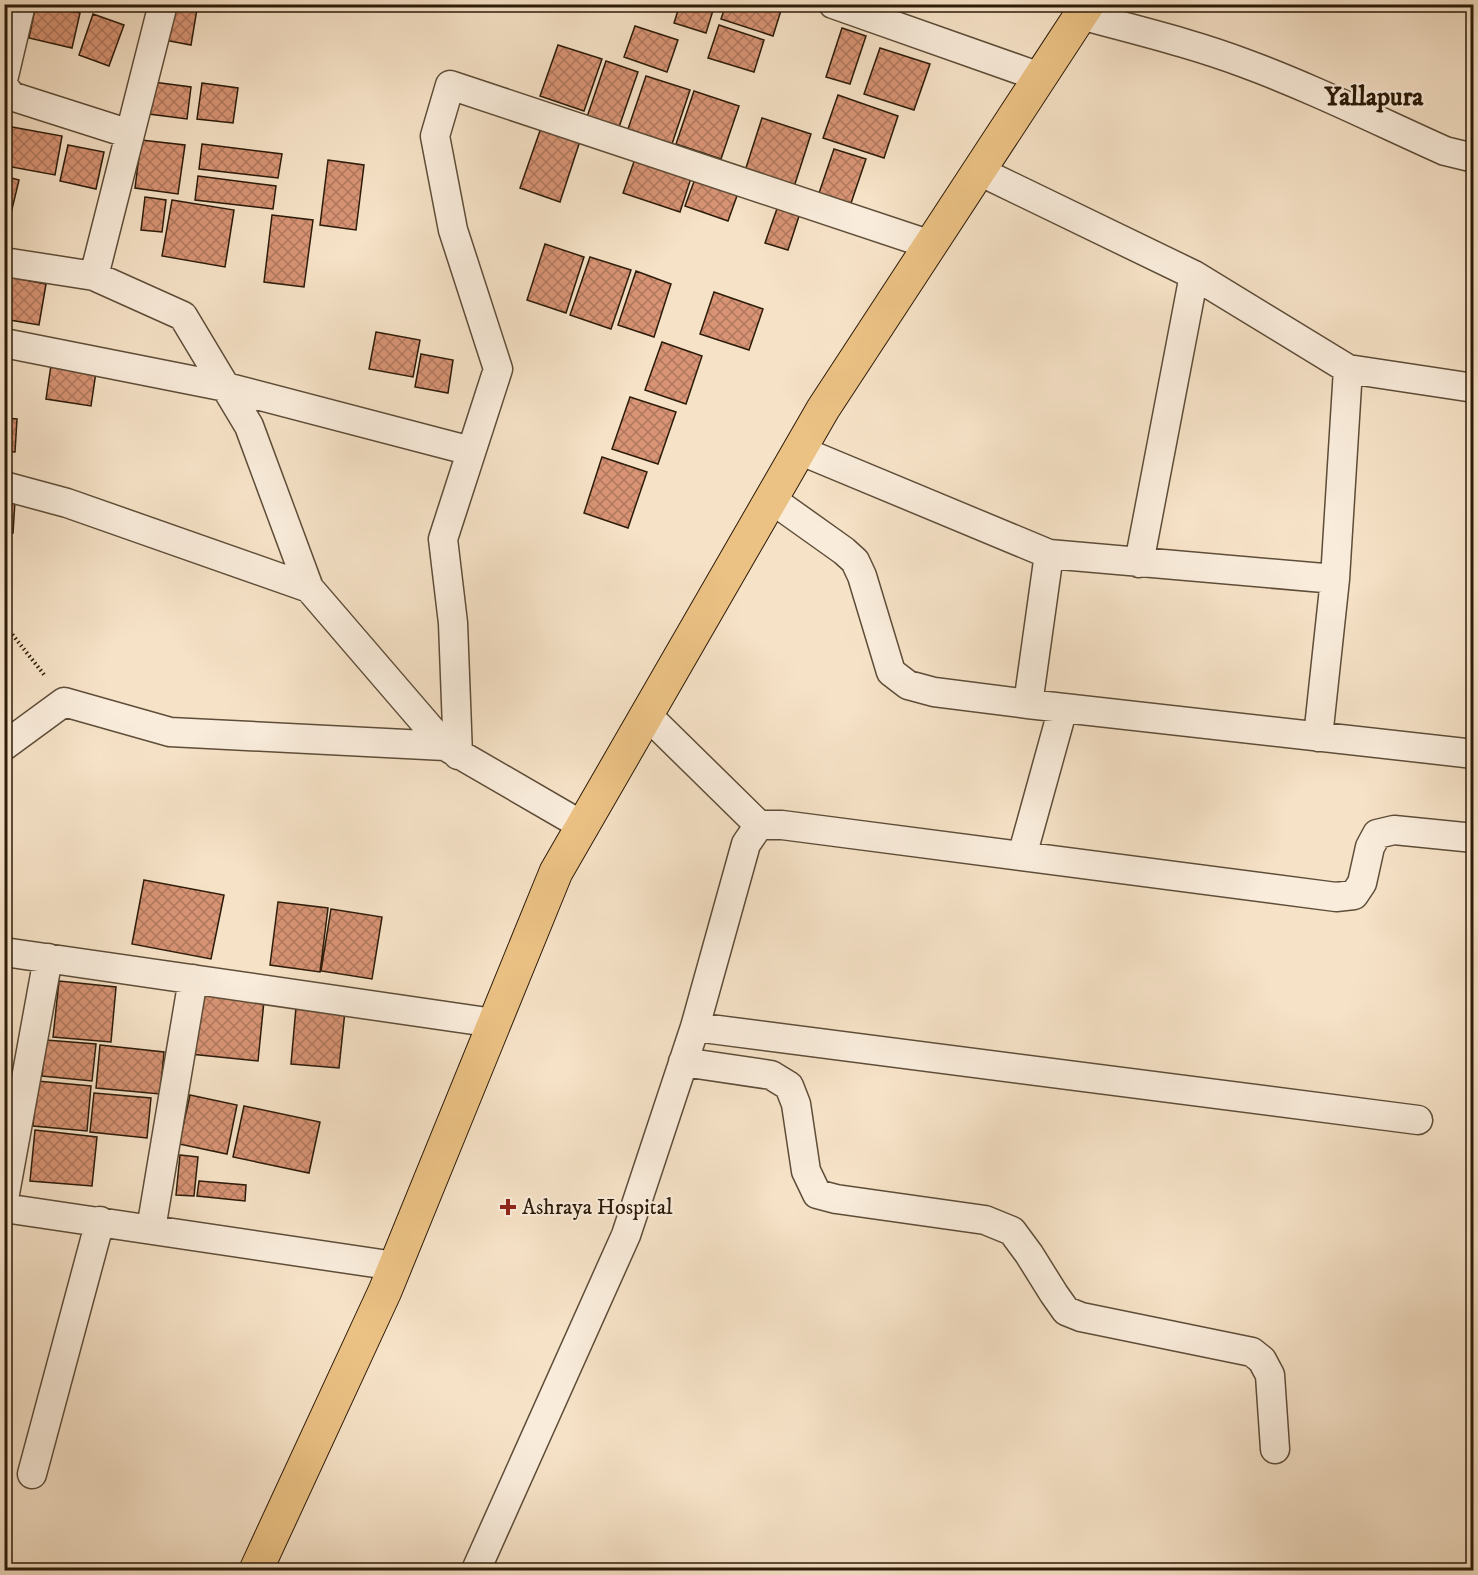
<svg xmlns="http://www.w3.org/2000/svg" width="1478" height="1575" font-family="'IM FELL DW Pica',serif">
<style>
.building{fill:url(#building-cross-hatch);stroke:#2c1b09;stroke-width:1.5}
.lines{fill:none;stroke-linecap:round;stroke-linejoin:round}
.street-casing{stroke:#5e4d38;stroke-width:31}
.primary-casing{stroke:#2c1b09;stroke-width:35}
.path{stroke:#2c1b09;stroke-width:4;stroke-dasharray:1.5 3;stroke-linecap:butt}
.street{stroke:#f9ecdb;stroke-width:28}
.primary{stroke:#ebc184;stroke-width:33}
.poi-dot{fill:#8f2418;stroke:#f9ecdb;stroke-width:2}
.labels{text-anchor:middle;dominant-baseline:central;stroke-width:4.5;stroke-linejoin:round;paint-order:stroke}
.poi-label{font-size:22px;fill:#2c1b09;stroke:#f9ecdb;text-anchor:start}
.quarter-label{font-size:26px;font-weight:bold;fill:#2c1b09;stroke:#f9ecdb}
</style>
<defs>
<pattern id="building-cross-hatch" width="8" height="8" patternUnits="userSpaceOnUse" patternTransform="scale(1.5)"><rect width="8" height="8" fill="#d89475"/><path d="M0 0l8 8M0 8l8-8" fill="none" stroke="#af785e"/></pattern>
</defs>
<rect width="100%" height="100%" fill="#f6e2c7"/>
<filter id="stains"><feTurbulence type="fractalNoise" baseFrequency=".00333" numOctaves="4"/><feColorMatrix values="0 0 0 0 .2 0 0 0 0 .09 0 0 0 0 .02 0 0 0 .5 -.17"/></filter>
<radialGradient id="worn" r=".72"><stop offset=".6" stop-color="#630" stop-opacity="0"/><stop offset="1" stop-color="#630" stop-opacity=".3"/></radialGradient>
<path class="building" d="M36,4L80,13L72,48L29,38Z
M170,4L197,9L191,45L159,39Z
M680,4H715L706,33L674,23Z
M726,4H783L773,36L721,19Z
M93,14L124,25L109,66L79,55Z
M719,25L764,40L754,72L708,58Z
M635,26L678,40L667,72L624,57Z
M842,28L866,36L850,84L826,77Z
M558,45L602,59L584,111L540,96Z
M880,48L930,64L914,110L864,94Z
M606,61L638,72L619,127L587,117Z
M646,76L690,90L672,144L628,129Z
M153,82L191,87L187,119L149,114Z
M202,83L238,88L233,123L197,119Z
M694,91L739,106L721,159L676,144Z
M838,95L898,116L884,158L823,138Z
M762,118L811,134L793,190L744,174Z
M542,125L581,138L560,202L520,188Z
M12,127L62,136L55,175L6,166Z
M141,140L185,145L178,194L135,188Z
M202,144L282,154L278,178L199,169Z
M68,145L104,152L96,189L60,181Z
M834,149L866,159L849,209L817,199Z
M636,156L692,175L680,212L623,193Z
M328,160L364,165L356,230L320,225Z
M4,176L19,180L6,234H4Z
M198,176L276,186L273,209L195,200Z
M695,179L738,193L728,221L685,206Z
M145,197L166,200L162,232L141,230Z
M172,200L234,210L225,267L162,256Z
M779,203L801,210L788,250L765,243Z
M272,215L313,220L304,287L264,282Z
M545,244L584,257L566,313L527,300Z
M590,257L631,270L611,329L570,315Z
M636,271L671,284L654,337L618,325Z
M4,276L46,284L39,325L4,319Z
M714,292L763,309L749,350L700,334Z
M376,332L420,340L413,377L369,369Z
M662,342L702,356L686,404L645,390Z
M421,354L453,360L448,393L415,387Z
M51,365L96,372L91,406L46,399Z
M630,397L676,412L658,464L612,449Z
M4,418L17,419L15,452L4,451Z
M602,457L647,472L628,528L584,513Z
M4,501H15L13,533H4Z
M144,880L224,895L211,959L132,944Z
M278,902L328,908L320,972L270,965Z
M331,909L382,917L372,979L321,971Z
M59,981L116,987L111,1042L53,1037Z
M196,994L264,1001L258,1061L190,1054Z
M296,1007L345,1011L339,1068L291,1064Z
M4,1032H9L4,1082Z
M46,1040L96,1044L92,1081L42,1076Z
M100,1045L164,1052L160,1094L96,1088Z
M37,1081L91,1086L87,1131L33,1126Z
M94,1093L151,1098L147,1138L90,1132Z
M190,1095L237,1105L227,1154L179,1144Z
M244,1106L320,1122L309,1173L233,1157Z
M35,1130L97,1137L92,1186L30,1181Z
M180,1155L198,1157L194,1196L176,1195Z
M199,1181L246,1185L245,1201L197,1196Z"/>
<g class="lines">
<defs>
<path id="street" d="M833,4L1040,77
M1081,15C1135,30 1191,43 1244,63C1312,88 1378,121 1445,151L1474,158
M4,76L21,4
M4,86L11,96L130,134
M979,171L1194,275L1348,369L1474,388
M4,262L94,276L183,316L249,426L309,588L445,746L583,826
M94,276L163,4
M4,343L226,387L471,451
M799,450L1049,554L1335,579
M4,486L67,503L309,588
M771,499L844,551L855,561L862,576L891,672L908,685L934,692L1028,704L1474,754
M1139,563L1194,275
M1028,704L1049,554
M647,715L759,825
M1318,737L1335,579L1348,369
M4,746L64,702L170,732L445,746
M458,755L453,623L443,539L498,369L453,230L435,136L450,85L931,245
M1022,856L1063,708
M4,952L494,1023
M695,1027L1418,1120
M683,1062L771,1075L789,1086L796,1104L806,1171L817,1194L836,1199L985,1220L1012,1231L1029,1254L1054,1294L1066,1311L1081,1317L1252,1352L1262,1360L1270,1375L1275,1449
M4,1199L48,958
M4,1208L395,1266
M151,1229L193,979
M32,1474L100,1221
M476,1570L626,1235L695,1027L746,844L759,825H782L1336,897L1354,895L1362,883L1370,847L1377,834L1394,830L1474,838"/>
<path id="primary" d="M256,1570L385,1291L556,872L823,409L1088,4"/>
</defs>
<use href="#street" class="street-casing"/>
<use href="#primary" class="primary-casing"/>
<path class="path" d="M4,624L46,677"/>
<use href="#street" class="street"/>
<use href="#primary" class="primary"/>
</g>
<path class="poi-dot" d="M505 1198h6v6h6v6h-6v6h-6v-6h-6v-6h6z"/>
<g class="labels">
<g class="poi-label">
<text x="522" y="1207">Ashraya Hospital</text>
</g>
<g class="quarter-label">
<text x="1374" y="97">Yallapura</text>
</g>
</g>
<rect width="1478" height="1575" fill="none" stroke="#f6e2c7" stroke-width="24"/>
<rect x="6" y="6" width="1466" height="1563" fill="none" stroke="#2c1b09" stroke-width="3"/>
<rect x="12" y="12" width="1454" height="1551" fill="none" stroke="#2c1b09" stroke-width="1.5"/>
<rect width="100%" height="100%" filter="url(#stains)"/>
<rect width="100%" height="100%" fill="url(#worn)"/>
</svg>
